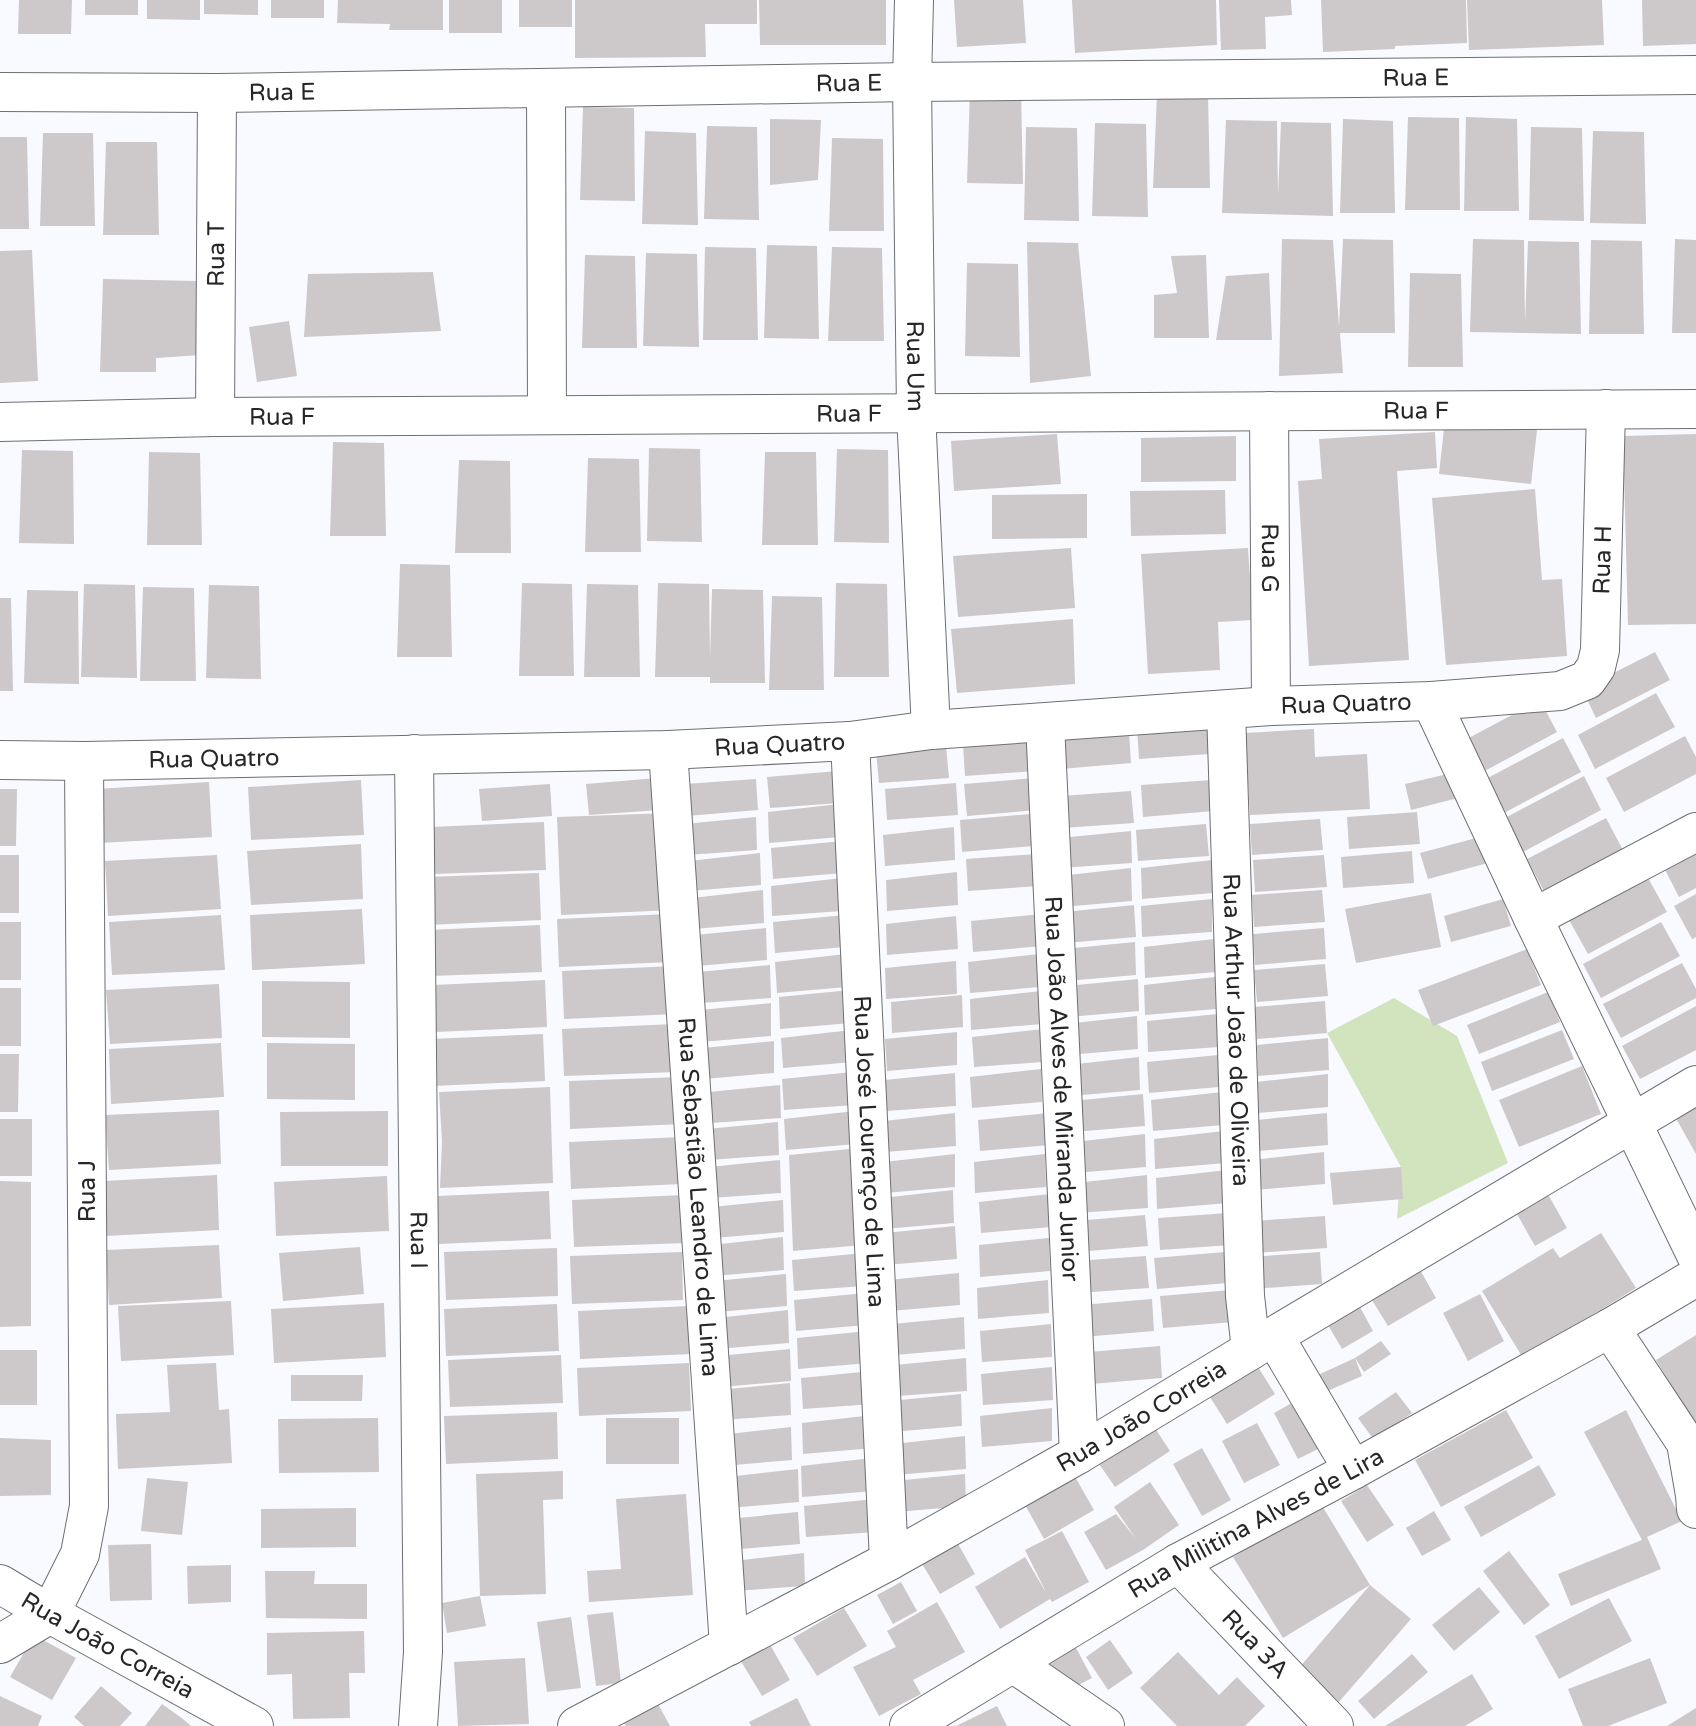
<svg xmlns="http://www.w3.org/2000/svg" width="1696" height="1726" font-family="'Varela Round',sans-serif">
<style>
.green{fill:#d1e4be}
.building{fill:#cdc8ca}
.lines{fill:none;stroke-linecap:round;stroke-linejoin:round}
.street-casing{stroke:#6d6f72;stroke-width:40}
.street{stroke:#fff;stroke-width:38}
.labels{text-anchor:middle;dominant-baseline:central;stroke-width:5;stroke-linejoin:round;paint-order:stroke}
.street-label{font-size:24px;fill:#272729;stroke:#fff}
</style>
<rect width="100%" height="100%" fill="#f9faff"/>
<path class="green" d="M1394,998L1457,1036L1508,1163L1397,1219L1401,1167L1327,1033Z"/>
<path class="building" d="M19,0H72L71,34H18Z
M85,0H138V15H85Z
M147,0H200V20L147,19Z
M204,0H258V15L204,14Z
M271,0H324V18H271Z
M338,0H443V30H389L390,24L337,23Z
M449,0H502V33H449Z
M519,0H572V27H519Z
M575,0H757V24H705L706,57L575,58Z
M759,0H886V45H760Z
M954,0H1023L1026,43L957,47Z
M1072,0H1216L1217,45L1075,53Z
M1219,0H1291L1292,15L1265,17L1266,49L1221,50Z
M1321,0H1466L1467,43L1395,46V49L1323,52Z
M1467,0H1602L1604,45L1469,50Z
M1642,0H1696V44L1643,46Z
M970,90L1021,92L1023,184L967,183Z
M1157,94L1208,95L1210,188H1153Z
M583,107L634,108L635,201L580,200Z
M1408,117L1459,118L1460,210H1405Z
M1466,117L1517,119L1519,211H1464Z
M770,119L821,120L818,180L770,185Z
M1343,119L1393,121L1395,213H1340Z
M1226,120L1277,121L1278,194L1281,122L1331,123L1333,216L1222,213Z
M1095,123L1146,124L1148,217L1092,216Z
M707,126L757,127L759,220L704,219Z
M1026,127L1077,128L1079,221L1024,220Z
M1531,127L1582,128L1584,221L1529,220Z
M645,131L696,133L698,225L642,224Z
M1593,131L1644,132L1646,224L1590,223Z
M43,133H93L95,226H40Z
M0,137H27L29,229H0Z
M832,138L883,139L884,231H829Z
M106,142H157L159,235H103Z
M1282,239L1333,240L1339,327L1343,239L1393,240L1395,333H1340L1343,373L1279,376Z
M1473,239L1524,240L1525,323L1528,241L1579,242L1581,334L1470,332Z
M1675,239L1696,240V333H1672Z
M1591,240L1642,241L1644,334H1589Z
M1027,242L1078,243L1091,376L1030,383Z
M767,245L817,246L819,339L764,338Z
M705,247L756,248L758,340H703Z
M832,247L882,248L884,341H828Z
M32,250L38,381L0,383V251Z
M646,253L697,254L699,347L643,346Z
M585,255L635,256L637,348H582Z
M1206,255L1209,338H1154V295L1177,293L1171,256Z
M967,263L1018,264L1020,357L965,356Z
M433,272L441,331L304,337L308,274Z
M1269,273L1272,340H1216L1226,276Z
M1410,273L1461,274L1463,367H1408Z
M103,279L196,281L201,355L156,358V372H100Z
M289,321L297,376L257,382L249,327Z
M1445,419L1537,430L1531,484L1439,474Z
M1435,432L1437,468L1397,471L1409,660L1309,666L1298,481L1322,479L1319,439Z
M1057,434L1061,484L954,491L951,441Z
M1696,434V624L1628,625L1623,436Z
M1236,436V481L1141,482V438Z
M333,442L384,443L386,536H330Z
M649,448L700,449L702,542L647,541Z
M837,449L888,450L889,543L834,542Z
M22,450L73,451L74,544L19,543Z
M149,452L200,453L202,545H147Z
M765,452H816L818,545H762Z
M588,458L639,459L641,552H585Z
M459,460L510,461L511,553H455Z
M1535,489L1542,580L1562,579L1567,656L1446,665L1432,498Z
M1225,490L1226,534L1131,536L1130,491Z
M1087,494V538L992,539V495Z
M1071,548L1075,608L958,617L953,556Z
M1248,548L1253,620L1218,622L1220,670L1148,674L1141,554Z
M400,564L450,565L452,657H397Z
M522,583L572,584L574,676H519Z
M658,583L709,584L710,658L712,589L763,590L765,683H710V677H655Z
M836,583L887,584L889,677H834Z
M84,584L135,585L137,678L81,677Z
M587,584L638,585L640,677H584Z
M209,585L259,586L261,679L206,678Z
M143,587L194,588L196,681H140Z
M27,590L78,591L79,684L24,683Z
M772,596L822,597L824,690H769Z
M0,598H11L13,691H0Z
M1073,619L1075,684L957,693L951,629Z
M1655,652L1670,680L1596,718L1582,689Z
M1656,693L1675,727L1595,769L1578,735Z
M1540,700L1557,732L1481,773L1463,741Z
M1207,723L1210,754L1139,759L1137,728Z
M1314,729L1315,757L1367,754L1370,809L1250,815L1245,733Z
M1129,732L1131,763L1061,769L1058,737Z
M1685,736L1696,757V774L1624,812L1606,778Z
M1563,738L1581,772L1502,814L1484,780Z
M1034,739L1036,771L965,776L963,745Z
M946,746L949,778L879,783L876,751Z
M838,771L840,803L770,808L767,777Z
M1456,772L1462,797L1411,810L1405,784Z
M1584,776L1601,810L1523,852L1505,818Z
M657,778L660,810L589,815L586,784Z
M1035,778L1037,810L967,816L964,784Z
M756,779L758,810L687,816L685,784Z
M361,780L364,835L251,840L248,787Z
M1212,780L1214,811L1143,817L1141,785Z
M209,782L212,837L99,843L96,789Z
M956,783L958,815L887,820L885,789Z
M550,784L552,816L482,821L479,789Z
M0,789H17L16,846H0Z
M1131,791L1134,823L1063,828L1061,796Z
M839,804L840,837L769,843L768,812Z
M1417,812L1420,844L1349,849L1347,817Z
M670,813L674,910L561,915L557,817Z
M1031,814L1033,846L962,852L960,820Z
M756,817L757,850L687,855L685,824Z
M1606,818L1624,852L1545,893L1527,859Z
M1320,819L1323,850L1252,855L1250,824Z
M544,822L546,870L433,874L431,827Z
M1206,824L1209,856L1138,861L1136,830Z
M954,827L955,860L885,866L883,835Z
M1131,831L1132,863L1061,868L1060,838Z
M1480,837L1488,863L1428,879L1420,853Z
M842,841L843,873L773,879L771,848Z
M361,844L363,899L251,905L247,851Z
M1696,844V888L1679,897L1661,862Z
M1412,851L1414,883L1343,888L1341,857Z
M760,853L761,885L690,891L689,861Z
M1036,854L1039,886L968,891L966,859Z
M0,855H19V913H0Z
M217,855L221,909L108,916L105,861Z
M1324,855L1327,887L1255,892L1253,860Z
M1212,860L1213,893L1142,899L1141,868Z
M1131,868L1132,901L1062,907L1060,876Z
M957,872L958,905L887,911L886,880Z
M539,873L541,920L428,925L426,877Z
M842,878V911L772,916L771,886Z
M1648,878L1667,912L1588,954L1569,920Z
M763,890L764,923L694,929L692,898Z
M1322,890L1325,922L1254,927L1252,895Z
M1431,893L1441,947L1356,963L1345,909Z
M1696,894V937L1692,939L1674,906Z
M1212,899V932L1142,937L1141,906Z
M1503,899L1511,926L1451,942L1444,916Z
M1134,905L1136,937L1065,943L1064,912Z
M362,909L365,964L252,970L250,915Z
M669,914L671,962L559,967L557,919Z
M1042,914L1043,946L973,952L971,921Z
M221,915L225,970L112,975L109,922Z
M845,915V947L775,953L773,922Z
M956,916L958,949L887,955L886,924Z
M0,922H21V980H0Z
M1661,922L1680,956L1601,998L1583,964Z
M540,925L542,972L430,976L428,930Z
M766,928L767,960L697,966L695,935Z
M1324,928L1326,959L1255,965L1253,934Z
M1214,939L1216,972L1145,978L1144,947Z
M1135,942L1136,975L1066,981L1064,949Z
M1527,949L1541,985L1433,1026L1418,990Z
M846,954L847,987L777,993L775,962Z
M1039,954L1040,987L970,993L968,962Z
M956,961L957,994L886,999L885,968Z
M1682,963L1696,989V998L1621,1038L1603,1004Z
M1325,964L1328,996L1257,1002L1254,970Z
M770,965L771,998L701,1003L699,972Z
M674,966L676,1014L564,1019L562,971Z
M1215,977L1216,1009L1145,1015L1144,985Z
M1138,979L1139,1011L1068,1017L1067,986Z
M545,980L547,1027L435,1032L433,985Z
M262,981L350,982V1038L262,1037Z
M219,984L222,1038L110,1044L106,990Z
M0,988H21V1046H0Z
M850,990L851,1023L780,1029L779,997Z
M1041,991L1042,1024L971,1030L970,999Z
M1548,992L1560,1022L1479,1054L1467,1025Z
M962,995L963,1027L892,1033L891,1002Z
M1325,1001L1327,1033L1257,1039L1254,1007Z
M771,1003V1036L702,1042L700,1010Z
M1696,1006V1050L1640,1079L1622,1046Z
M1218,1014L1219,1047L1148,1052L1147,1021Z
M1137,1016L1138,1049L1068,1055L1066,1024Z
M675,1024L677,1072L564,1076L562,1029Z
M1043,1029V1062L974,1067L972,1037Z
M852,1030L853,1062L783,1068L781,1038Z
M1562,1030L1574,1059L1492,1091L1481,1062Z
M957,1032V1065L887,1071L885,1039Z
M543,1034L545,1081L433,1086L431,1039Z
M1328,1038L1329,1070L1258,1076L1257,1045Z
M774,1041V1073L704,1079L703,1048Z
M221,1043L224,1097L111,1104L109,1049Z
M267,1043L355,1044V1100L267,1099Z
M0,1054H19L18,1112H0Z
M1218,1055L1219,1087L1149,1093L1147,1062Z
M1139,1057L1140,1090L1070,1096L1068,1065Z
M1582,1066L1601,1114L1519,1147L1499,1100Z
M1041,1069L1042,1102L972,1108L970,1077Z
M853,1072L854,1105L784,1110L782,1079Z
M955,1073L956,1106L886,1111L884,1080Z
M1328,1074V1107L1258,1113L1256,1082Z
M681,1077L683,1124L570,1129L569,1081Z
M780,1085L781,1118L711,1123L709,1092Z
M550,1087L553,1183L440,1188L442,1141L439,1092Z
M1222,1092L1223,1125L1153,1131L1151,1100Z
M1143,1094L1145,1126L1074,1132L1072,1101Z
M1696,1102V1154L1674,1115Z
M219,1110L221,1164L109,1170L105,1115Z
M388,1111V1166H281L280,1112Z
M855,1111L856,1144L786,1150L784,1119Z
M955,1113L956,1146L886,1152L884,1121Z
M1049,1113L1050,1145L980,1151L978,1120Z
M1327,1113L1328,1145L1258,1151L1256,1120Z
M0,1119H32V1176H0Z
M778,1122L779,1155L709,1160L707,1129Z
M1224,1131L1226,1163L1155,1169L1154,1139Z
M1145,1134L1146,1167L1075,1173L1074,1142Z
M681,1137L683,1184L571,1189L569,1142Z
M860,1148L863,1245L793,1251L789,1155Z
M1324,1152L1325,1184L1255,1190L1253,1160Z
M955,1154V1187L885,1193L884,1162Z
M1045,1154L1046,1187L975,1193L974,1162Z
M780,1160L781,1193L711,1198L709,1167Z
M1401,1167L1403,1199L1333,1205L1330,1173Z
M1227,1170L1228,1203L1157,1209L1156,1178Z
M217,1175L219,1230L106,1236L104,1181Z
M1147,1175L1148,1208L1077,1213L1076,1183Z
M387,1176L389,1231L276,1236L274,1182Z
M0,1181L31,1182V1326L0,1327Z
M1545,1189L1567,1228L1535,1246L1513,1207Z
M953,1190L954,1223L884,1229L882,1198Z
M549,1191L551,1239L439,1244L437,1196Z
M1050,1194L1051,1227L981,1233L979,1202Z
M684,1195L686,1243L574,1247L572,1200Z
M783,1200L784,1232L714,1238L712,1207Z
M1228,1213L1231,1245L1160,1250L1158,1218Z
M1145,1215L1148,1246L1077,1252L1075,1221Z
M1325,1216L1327,1248L1256,1253L1253,1221Z
M955,1226L957,1259L886,1265L885,1233Z
M1601,1233L1636,1288L1523,1358L1482,1291L1553,1248L1560,1258Z
M783,1237L784,1270L714,1276L712,1245Z
M1049,1238L1050,1271L980,1277L979,1245Z
M219,1245L222,1298L109,1305L106,1250Z
M360,1247L364,1294L283,1301L279,1253Z
M557,1248L558,1296L446,1300L444,1252Z
M682,1252L683,1300L572,1304L570,1256Z
M1225,1252L1227,1283L1157,1289L1154,1258Z
M1320,1252L1322,1284L1252,1289L1249,1257Z
M863,1253L864,1286L794,1291L792,1260Z
M1146,1256L1149,1288L1078,1293L1075,1261Z
M1419,1268L1436,1298L1388,1326L1370,1297Z
M959,1273L960,1305L890,1311L888,1280Z
M786,1274L787,1306L717,1312L715,1281Z
M1048,1280L1049,1313L978,1319L977,1288Z
M1231,1290L1233,1322L1163,1328L1160,1296Z
M865,1293L866,1325L796,1331L794,1300Z
M1480,1294L1504,1341L1468,1361L1443,1313Z
M1152,1299L1154,1331L1083,1337L1081,1305Z
M231,1301L234,1355L121,1361L118,1306Z
M384,1303L386,1357L274,1363L271,1309Z
M557,1304L559,1351L446,1356L444,1309Z
M690,1306L692,1354L580,1359L578,1311Z
M1360,1307L1373,1331L1342,1349L1328,1325Z
M788,1310L789,1343L718,1349L717,1318Z
M964,1317L965,1349L895,1355L893,1324Z
M1051,1324L1052,1357L982,1362L980,1331Z
M868,1331L869,1363L798,1369L797,1338Z
M1696,1335V1426L1656,1360Z
M1381,1341L1391,1354L1364,1372L1355,1358Z
M1160,1346L1162,1378L1091,1384L1089,1352Z
M790,1349L791,1381L721,1387L719,1356Z
M0,1350H37V1405H0Z
M561,1355L563,1403L450,1407L448,1360Z
M966,1358L967,1391L897,1396L895,1365Z
M1355,1358L1362,1376L1325,1392L1318,1375Z
M1253,1359L1275,1394L1227,1424L1205,1389Z
M216,1363L219,1410L229,1409L232,1463L118,1469L116,1414L170,1412L167,1365Z
M689,1363L691,1411L579,1416L577,1368Z
M1052,1367L1053,1400L983,1405L981,1374Z
M872,1371L873,1404L803,1409L801,1378Z
M291,1375H363L362,1401H291Z
M790,1383L791,1415L721,1420L719,1390Z
M1396,1392L1412,1413L1374,1440L1358,1418Z
M961,1394L962,1426L891,1432L890,1401Z
M1297,1400L1322,1447L1298,1459L1274,1413Z
M1052,1408V1441L982,1447L980,1416Z
M1506,1410L1533,1458L1441,1507L1415,1460Z
M1626,1410L1682,1521L1647,1537L1661,1569L1571,1606L1558,1574L1642,1540L1584,1432Z
M557,1412L558,1459L446,1464L444,1416Z
M873,1415L874,1448L803,1454L802,1423Z
M378,1418L379,1472L279,1473L278,1419Z
M606,1418H679V1464H606Z
M1151,1422L1170,1451L1115,1487L1095,1458Z
M1257,1423L1280,1465L1244,1483L1222,1441Z
M791,1427L792,1460L722,1466L720,1435Z
M965,1436L966,1469L896,1475L894,1444Z
M0,1438L51,1440V1495L0,1496Z
M1202,1448L1231,1500L1202,1516L1173,1464Z
M872,1458L873,1491L802,1497L801,1466Z
M1539,1465L1556,1495L1481,1537L1464,1507Z
M798,1469L799,1502L729,1508L727,1477Z
M563,1471V1499L543,1500L546,1594L480,1596L476,1474Z
M965,1474L966,1506L896,1512L894,1481Z
M1074,1475L1094,1510L1044,1539L1024,1503Z
M147,1478L188,1482L182,1535L141,1531Z
M1150,1482L1179,1525L1143,1550L1106,1570L1084,1532L1116,1514L1136,1539L1114,1507Z
M1367,1485L1394,1525L1367,1542L1341,1501Z
M686,1494L693,1595L589,1602L587,1571L621,1569L616,1499Z
M875,1499L876,1532L806,1537L804,1506Z
M1321,1504L1370,1585L1283,1638L1233,1557Z
M356,1508V1547L261,1548V1509Z
M1434,1511L1451,1540L1422,1556L1406,1528Z
M798,1512L800,1544L729,1550L728,1519Z
M1062,1531L1089,1582L1052,1602L1050,1599L1000,1629L975,1587L1025,1557L1047,1594L1025,1550Z
M957,1542L975,1574L940,1594L921,1562Z
M151,1544L152,1600L110,1601L108,1545Z
M1509,1551L1550,1605L1524,1625L1483,1571Z
M804,1553L805,1586L735,1591L733,1561Z
M231,1565V1602L188,1604L187,1566Z
M265,1571H315L314,1584H367V1619L266,1618Z
M901,1582L917,1611L893,1624L877,1595Z
M1370,1585L1411,1619L1338,1703L1298,1669Z
M1479,1587L1500,1612L1454,1651L1432,1625Z
M480,1596L486,1626L447,1633L442,1603Z
M1609,1598L1632,1641L1559,1679L1535,1636Z
M937,1602L965,1652L913,1680L921,1694L879,1716L853,1667L896,1647L887,1631Z
M844,1608L867,1646L817,1676L793,1638Z
M613,1612L621,1683L596,1686L587,1615Z
M571,1617L581,1688L547,1692L537,1622Z
M364,1631L365,1673H349L350,1718L293,1719L292,1674L267,1675V1633Z
M34,1635L76,1658L52,1700L10,1677Z
M1110,1640L1133,1673L1108,1690L1086,1657Z
M768,1641L790,1680L762,1696L739,1658Z
M1074,1644L1092,1678L1065,1692L1047,1659Z
M1178,1652L1219,1695L1237,1677L1265,1706L1245,1726H1177L1140,1688Z
M1412,1654L1428,1672L1374,1719L1358,1701Z
M525,1658L529,1724L458,1726L454,1662Z
M1650,1658L1667,1703L1608,1726H1583L1568,1689Z
M1472,1674L1493,1709L1465,1726H1385Z
M101,1686L132,1713L120,1726H84L74,1717Z
M0,1696L42,1716L38,1726H0Z
M797,1698L811,1726H751L749,1722Z
M657,1702L670,1726H626L623,1721Z
M162,1704L183,1719L191,1726H145Z
M997,1706L1007,1726H956Z
M1696,1708V1726H1667Z"/>
<g class="lines">
<defs>
<g id="street">
<path id="s1" d="M914,0L912,82L916,413L931,730"/>
<path d="M546,88L547,415"/>
<path id="s2" d="M0,92L217,93L912,82L1696,75"/>
<path id="s3" d="M1269,411L1271,706"/>
<path id="s4" d="M215,417L217,93"/>
<path id="s5" d="M0,422L215,417L1696,409"/>
<path d="M1431,701L1533,918L1696,1255"/>
<path id="s6" d="M1226,710L1245,1296L1251,1350"/>
<path id="s7" d="M1045,723L1079,1454"/>
<path id="s8" d="M850,741L889,1561"/>
<path id="s9" d="M668,750L729,1646"/>
<path id="s10" d="M414,754L423,1652L418,1726"/>
<path id="s11" d="M0,760L84,761L668,750L850,741L931,730L1271,706L1431,701L1560,691L1587,680L1596,667L1600,650L1606,409"/>
<path d="M1533,918L1696,832"/>
<path d="M1610,1328L1686,1443L1695,1495L1696,1509"/>
<path d="M1274,1336L1353,1470"/>
<path id="s12" d="M1178,1563L1334,1726"/>
<path id="s13" d="M0,1584L50,1614L254,1726"/>
<path d="M50,1614L80,1554L89,1506L84,761"/>
<path d="M0,1644L50,1614"/>
<path d="M1013,1663L1105,1726"/>
<path id="s14" d="M577,1726L889,1561L1079,1454L1274,1336L1696,1085"/>
<path id="s15" d="M909,1726L1178,1563L1353,1470L1610,1328L1696,1277"/>
</g>
</defs>
<use href="#street" class="street-casing"/>
<use href="#street" class="street"/>
</g>
<g class="labels">
<g class="street-label">
<text stroke="none"><textPath href="#s2" startOffset="1416">Rua E</textPath></text>
<text stroke="none"><textPath href="#s2" startOffset="849">Rua E</textPath></text>
<text stroke="none"><textPath href="#s2" startOffset="282">Rua E</textPath></text>
<text stroke="none"><textPath href="#s4" startOffset="163">Rua T</textPath></text>
<text stroke="none"><textPath href="#s1" startOffset="366">Rua Um</textPath></text>
<text stroke="none"><textPath href="#s5" startOffset="1416">Rua F</textPath></text>
<text stroke="none"><textPath href="#s5" startOffset="849">Rua F</textPath></text>
<text stroke="none"><textPath href="#s5" startOffset="282">Rua F</textPath></text>
<text stroke="none"><textPath href="#s3" startOffset="147">Rua G</textPath></text>
<text stroke="none"><textPath href="#s11" startOffset="1715">Rua H</textPath></text>
<text stroke="none"><textPath href="#s11" startOffset="1348">Rua Quatro</textPath></text>
<text stroke="none"><textPath href="#s11" startOffset="780">Rua Quatro</textPath></text>
<text stroke="none"><textPath href="#s11" startOffset="214">Rua Quatro</textPath></text>
<text stroke="none"><textPath href="#s6" startOffset="320">Rua Arthur João de Oliveira</textPath></text>
<text stroke="none"><textPath href="#s7" startOffset="366">Rua João Alves de Miranda Junior</textPath></text>
<text stroke="none"><textPath href="#s8" startOffset="411">Rua José Lourenço de Lima</textPath></text>
<text transform="translate(87 1191) rotate(-90)">Rua J</text>
<text stroke="none"><textPath href="#s9" startOffset="448">Rua Sebastião Leandro de Lima</textPath></text>
<text stroke="none"><textPath href="#s10" startOffset="486">Rua I</textPath></text>
<text stroke="none"><textPath href="#s14" startOffset="644">Rua João Correia</textPath></text>
<text stroke="none"><textPath href="#s15" startOffset="402">Rua Militina Alves de Lira</textPath></text>
<text stroke="none"><textPath href="#s13" startOffset="124">Rua João Correia</textPath></text>
<text stroke="none"><textPath href="#s12" startOffset="112">Rua 3A</textPath></text>
</g>
</g>
</svg>
